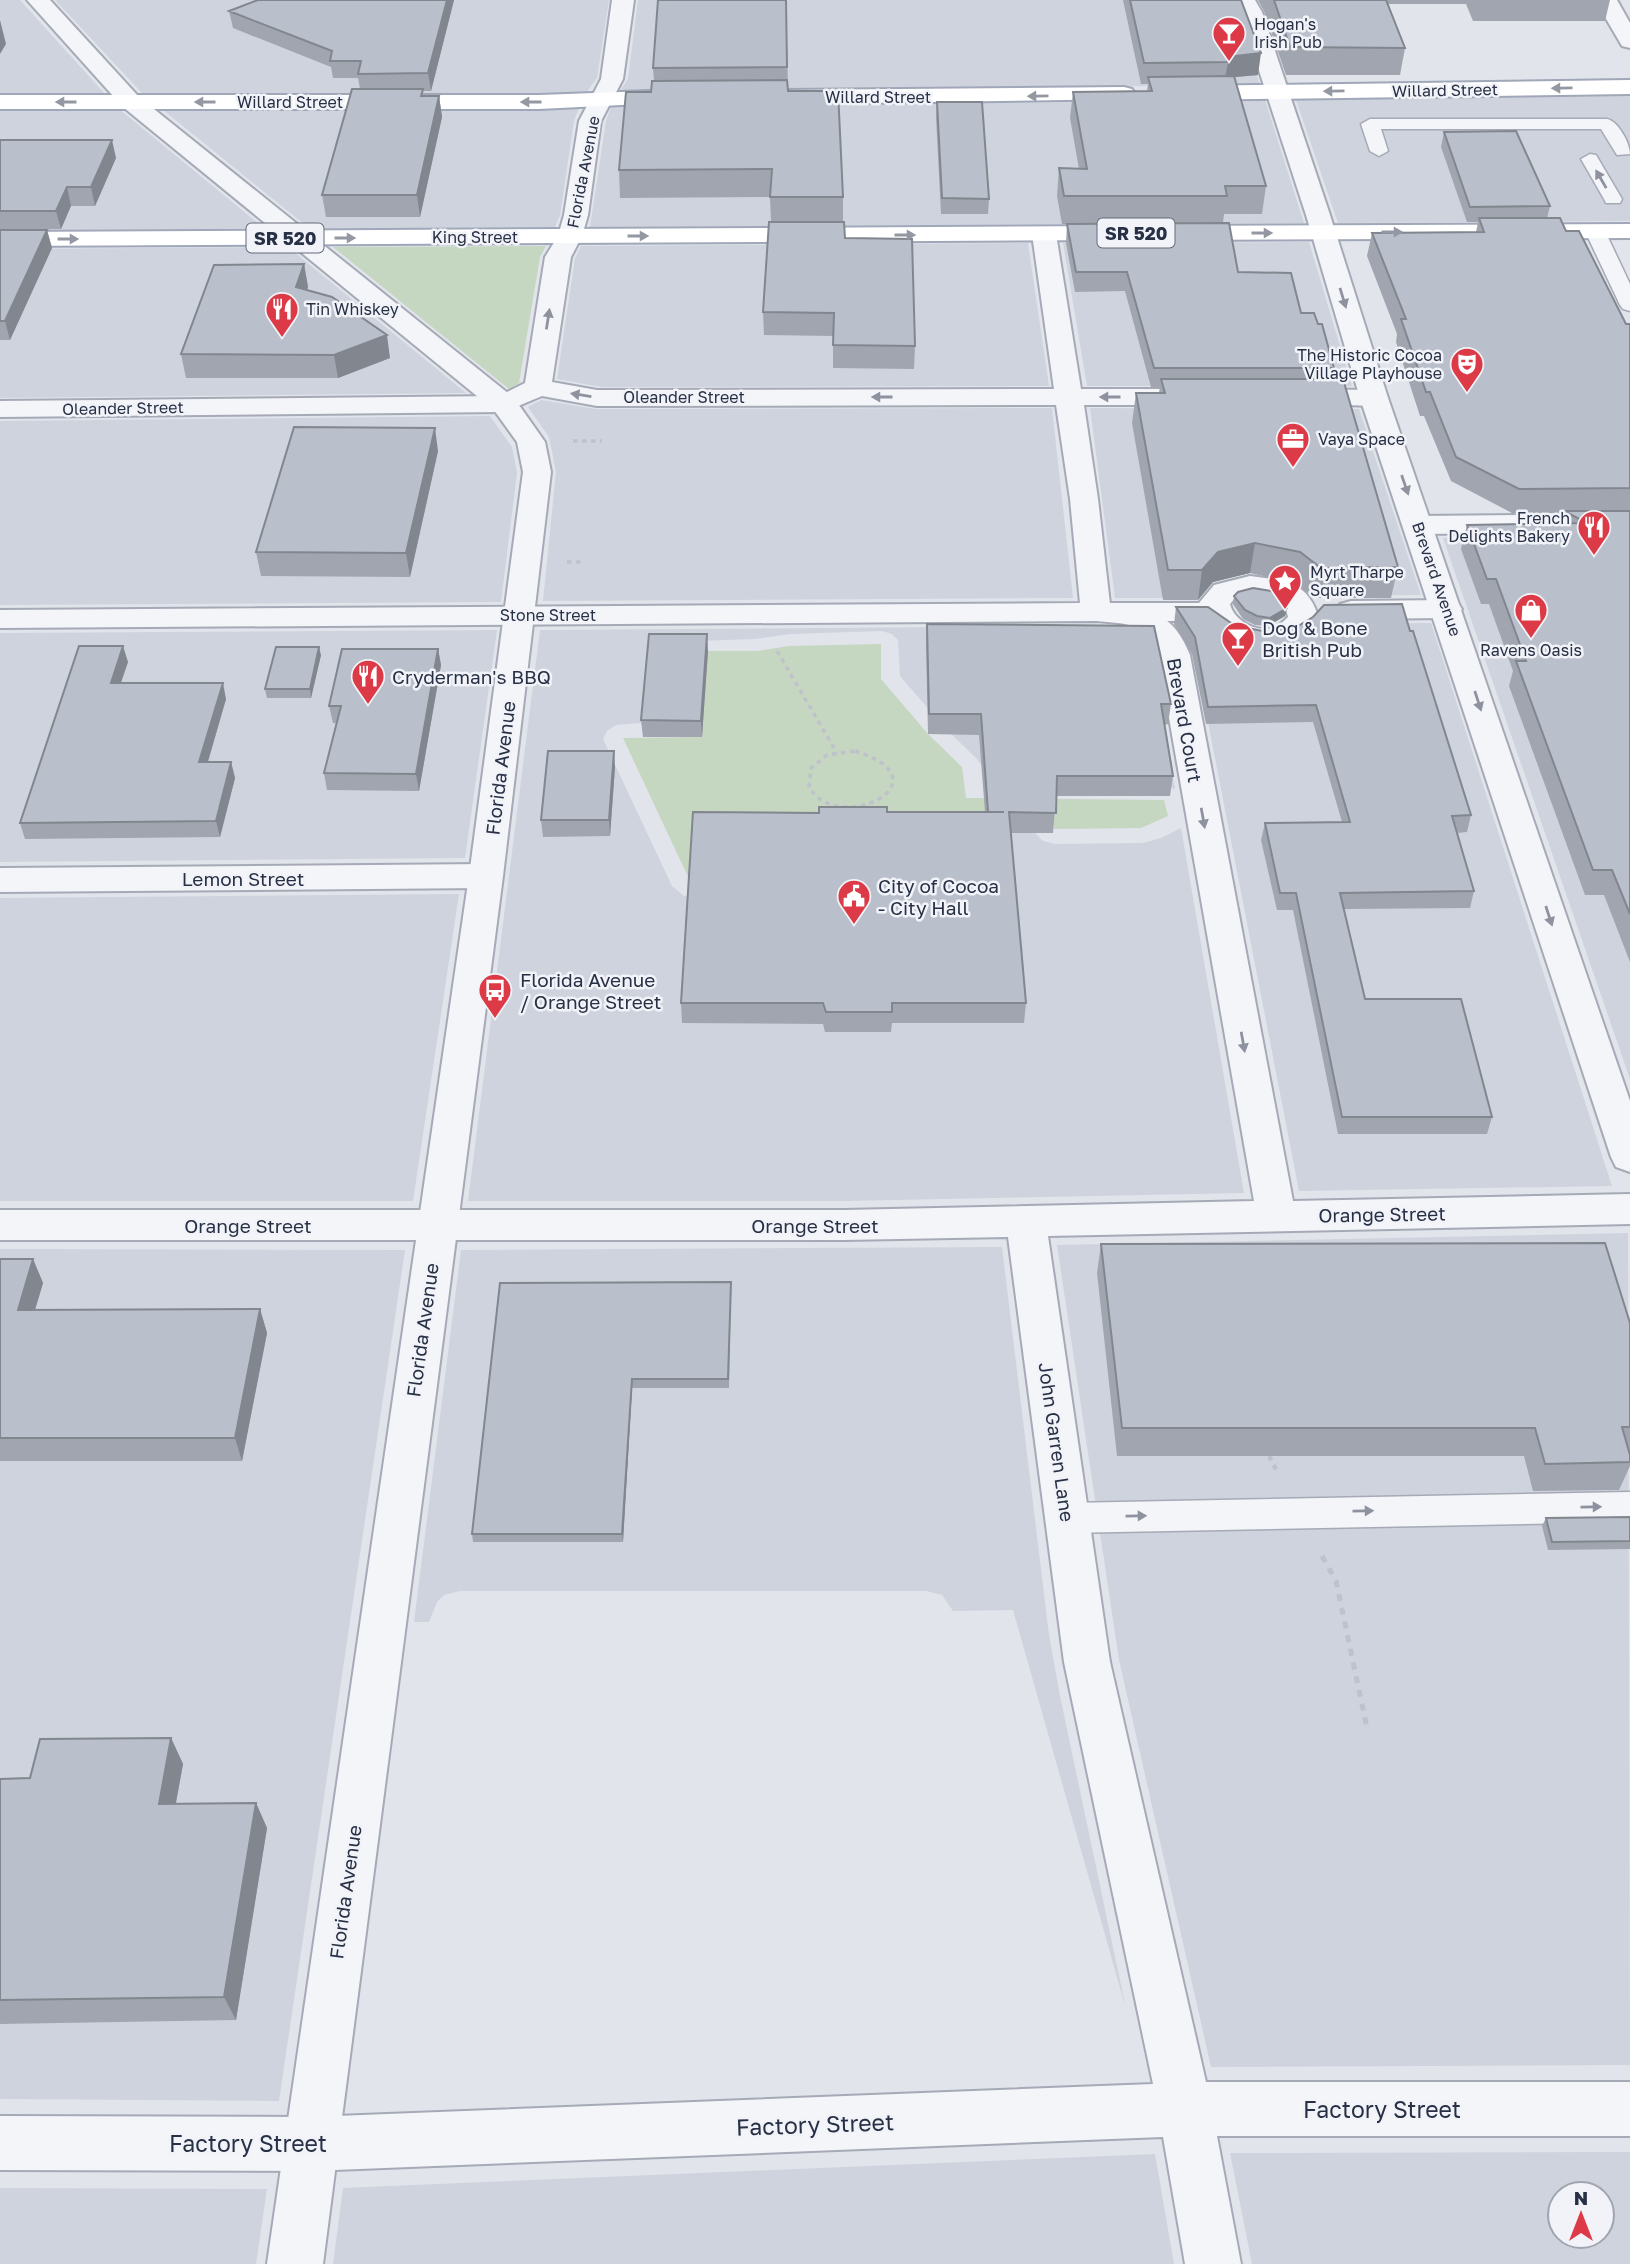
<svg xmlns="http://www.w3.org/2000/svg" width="1630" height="2264" font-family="'Golos Text',sans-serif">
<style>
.built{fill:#cfd3dd;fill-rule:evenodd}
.green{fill:#c5d6c1}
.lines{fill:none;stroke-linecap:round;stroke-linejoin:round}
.service-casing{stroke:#a5aab6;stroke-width:3}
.pedestrian-casing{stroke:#a5aab6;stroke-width:4}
.minor-casing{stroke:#a5aab6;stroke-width:4}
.tertiary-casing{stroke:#a5aab6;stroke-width:4}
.primary-casing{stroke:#9fa7b8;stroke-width:4}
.path-far2{stroke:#bfc2ca;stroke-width:3.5;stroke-dasharray:4.5 4.5;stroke-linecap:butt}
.path-far1{stroke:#bfc2ca;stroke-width:4.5;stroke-dasharray:5 5;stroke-linecap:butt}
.path{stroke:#bfc2ca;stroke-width:5;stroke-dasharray:7 7;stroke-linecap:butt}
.service{fill:#f4f5f9;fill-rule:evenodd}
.pedestrian{fill:#f4f5f9;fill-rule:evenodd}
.minor{fill:#f4f5f9;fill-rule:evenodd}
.tertiary{fill:#f4f5f9;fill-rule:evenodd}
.primary{fill:#fff;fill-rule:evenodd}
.wall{fill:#a0a5af}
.shaded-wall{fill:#82868e}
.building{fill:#bac0cb;stroke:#82868e;stroke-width:2}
.oneway{fill:#9398a2}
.oneway2{fill:#8e929f}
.labels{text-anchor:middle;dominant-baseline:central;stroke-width:5;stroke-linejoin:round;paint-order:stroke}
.far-poi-label{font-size:16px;fill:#273045;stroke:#f1f3f8;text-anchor:start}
.far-street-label{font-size:16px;fill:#273045;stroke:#f1f3f8}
.shield{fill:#f1f3f8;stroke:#646a7b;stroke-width:2}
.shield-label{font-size:18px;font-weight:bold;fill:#273045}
.poi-label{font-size:19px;fill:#273045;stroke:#f1f3f8;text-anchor:start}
.street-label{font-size:19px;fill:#273045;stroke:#f1f3f8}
.near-street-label{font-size:23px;fill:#273045;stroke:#f1f3f8}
</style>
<rect width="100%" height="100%" fill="#e1e4eb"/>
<path class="built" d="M0,0H20L105,94H0Z
M55,0H609L597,78L586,93L540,95L143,94Z
M638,0H1228L1236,12L1260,85L620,91L628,79Z
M1630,95V221L1338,223L1296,100Z
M1265,100L1304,223L590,227L606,121L611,107Z
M579,108L574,121L560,215L555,227L310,229L163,110Z
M0,109H119L265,229L0,230Z
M1309,242L1352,386H1087L1063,243Z
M1028,243L1049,386L601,387L557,379L575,258L581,246Z
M288,247L466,393L0,398V249Z
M541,400L596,409L1052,408L1073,598L543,601L556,472L549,437L528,407Z
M1090,408L1359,409L1421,595L1316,596L1288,578L1249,571L1213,579L1194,598H1115Z
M490,416L512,447L517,473L501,602L0,605V421Z
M1630,536V1079L1443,538Z
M1431,623L1612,1186L1299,1191L1195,655L1222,641L1324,624Z
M1097,626L1149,642L1175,789L1162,785L984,784L982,766L977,759L944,727L900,676L898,640L892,634L882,631L790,634L755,639L698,641L642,723L616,725L607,731L603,739L672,886L684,896H697L714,833L1034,832L1043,841L1055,844L1143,843L1161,838L1181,828L1244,1193L844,1201H468L540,630Z
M497,630L465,858L0,862V633Z
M459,894L413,1201H0V898Z
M1628,1233L1630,2065L1211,2067L1119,1660L1057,1245Z
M1002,1247L1049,1635L1060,1696L1126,2009L1013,1610L953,1611L942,1595L926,1591H460L444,1595L437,1602L429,1622H414L461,1250Z
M0,1249L405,1250L279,2101L0,2099Z
M1630,2152V2264H1252L1230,2153ZM1602,2194V2236H1560V2194Z
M1155,2154L1174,2264H333L343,2188Z
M0,2188L267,2189L256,2264H0Z"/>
<path class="green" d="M546,246L540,257L519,383L509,389L333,247Z
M881,644V679L928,734L962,767L966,798L1164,800L1168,816L1141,828L1054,829L1052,818L690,881L623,738L702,737L708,651H757L789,646Z"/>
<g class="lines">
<defs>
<path id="service" d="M1370,119H1607C1618,121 1630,143 1630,154L1617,155L1601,129H1381L1388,151L1379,156L1370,151L1361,124Z
M1590,154L1596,155L1622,199L1620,203H1606L1604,199L1581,159Z
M1595,225L1605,231L1630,284V311L1623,309L1620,305L1585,231Z
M1630,1492V1522L1067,1533L1055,1528L1050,1518L1055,1508L1067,1503Z"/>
<path id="pedestrian" d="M1250,576C1285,581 1308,580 1319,619C1292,658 1237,653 1206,621H1098L1087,618L1083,612L1087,606L1098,603H1199L1214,585ZM1251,594L1270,597L1285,606L1288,617C1284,621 1280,625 1275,627C1258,634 1234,621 1230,604L1235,598Z
M1447,600L1458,603L1462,609L1458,615L1447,618L1351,619L1340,616L1336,610L1340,604L1351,601Z"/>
<path id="minor" d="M612,0H634L623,79L601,121L588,215L582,236L571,257L552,382L597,390L1054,389L1032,234L1035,229L1044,227L1053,229L1056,234L1081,389H1186L1196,391L1200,397L1196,403L1186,405H1084L1098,499L1110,604C1151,608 1174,614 1190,655L1293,1201L1630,1194V1224L1048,1236L1110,1662L1206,2082H1630V2136H1217L1241,2264H1185L1163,2137L310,2171L0,2170V2116L310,2117L1153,2084L1064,1662L1008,1237L844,1240H0V1210H844L1254,1201L1158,655C1147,622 1127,624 1096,621L0,628V610L1080,603L1070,499L1056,405L597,406L542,396L504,412L0,417V401L499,396L525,383L545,257L558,236L564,215L579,121L601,79Z
M1595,0H1617L1630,23V48L1622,46Z
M1296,389L1374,390L1384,392L1388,398L1384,404L1374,406L1286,403L1282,397L1286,391Z
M1519,515L1529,518L1534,524L1529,530L1519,533L1419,534L1409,531L1404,525L1409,519L1419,516Z
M486,864L498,868L503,876L498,884L486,888L0,892V868Z"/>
<path id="tertiary" d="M27,0H50L139,97L514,398L545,442L551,472L503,876L323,2264H267L469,876L523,472L517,442L494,410L123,107Z
M1233,0H1255L1262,12L1330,215L1388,398L1630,1101V1172L1616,1167L1611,1157L1360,398L1306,215L1240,12Z"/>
<path id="primary" d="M1630,80V94L1188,100L1180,98L1177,93L1180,88L1188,86Z
M1124,87L1132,89L1135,94L1132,99L785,104L777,102L774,97L777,92L785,90Z
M676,90L684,92L687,97L684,102L539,109H0V95H539Z
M1630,224V238L1178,240L1169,238L1166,233L1169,228L1178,226Z
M1118,226L1127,228L1130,233L1127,238L1118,240L0,246V232Z"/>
</defs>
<use href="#service" class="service-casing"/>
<use href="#pedestrian" class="pedestrian-casing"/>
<use href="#minor" class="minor-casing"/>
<use href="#tertiary" class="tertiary-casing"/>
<use href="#primary" class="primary-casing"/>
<path class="path-far2" d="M573,441H602
M567,562H583
M777,651L837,753
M855,751C951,781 838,837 809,787L811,768L827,755Z"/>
<path class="path-far1" d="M1269,1456L1277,1471"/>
<path class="path" d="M1322,1556L1336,1581L1367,1728"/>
<use href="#service" class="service"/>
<use href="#pedestrian" class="pedestrian"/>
<use href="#minor" class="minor"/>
<use href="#tertiary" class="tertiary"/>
<use href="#primary" class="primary"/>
</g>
<path class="wall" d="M454,0L431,91H423L424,96H439L442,117L420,217H326L322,195L360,89L358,78H333L331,67L233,28L229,11Z
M786,0L788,91L843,197V222L845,238L915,346L914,369L833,368V336L764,335L763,312L771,222L770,197L620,198L619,170L651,92L654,81L653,68Z
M1123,0H1241L1258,75L1234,77L1266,186L1262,214H1224L1223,223L1062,224L1057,196L1059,168L1079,169L1070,118L1073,92L1147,91L1148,84H1141Z
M1258,0H1610L1605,21H1473L1466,4H1388L1405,48L1400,75H1286L1264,11Z
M937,102L989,199L988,214H941L936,117Z
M1444,132L1550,206L1547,218L1566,231L1626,324H1630V962L1604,895H1585L1509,686L1513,671L1489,604H1481L1461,549L1467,525L1561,524L1564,513H1512L1451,481L1424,416H1420L1396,342L1397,334L1367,256L1372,233L1476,232L1478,222H1467L1441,147Z
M0,140L116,158L95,206H71L61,229H0Z
M1067,224L1238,272L1301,313L1334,368L1332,379L1398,567L1391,598H1315L1294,583L1250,573L1213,582L1198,600H1163L1132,423L1136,393H1159L1160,387H1151L1125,291L1075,292L1066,243Z
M0,230H47L52,248L10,340H0Z
M304,264L308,287L307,290L390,358L338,378H186L181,354Z
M438,451L410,577L261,576L256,552Z
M1234,596L1287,608L1285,616L1268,626L1255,625L1243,619L1233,604Z
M1176,607L1234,625L1267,632L1410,631L1471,815L1467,832L1457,833L1474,891L1470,908L1344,909L1365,999L1492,1117L1487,1134H1338L1293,910H1277L1261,840L1265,823L1342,822L1313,722L1206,724L1192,654L1174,624Z
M927,624L1171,704L1168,724L1165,725L1173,776L1170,796H1056L1053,833H1011L1026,1003L1024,1023H892L891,1032H825L823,1024L682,1023L681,1003L819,813L985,812L979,735L928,734L926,644Z
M438,649L441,665L419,791L327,790L324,773L336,723H333L329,706Z
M708,651L702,737H643L641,720Z
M321,655L311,698H267L265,689Z
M128,662L121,683L226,699L208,762H231L235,778L220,837L25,839L20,823Z
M615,767L610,836L543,837L541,820Z
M1101,1244L1630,1323V1466L1619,1490L1533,1491L1524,1456H1117L1097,1273Z
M0,1259H33L43,1283L35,1310L260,1309L267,1333L242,1461H0Z
M731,1282L729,1388H632L623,1542H473L472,1534Z
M1630,1517V1549L1548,1550L1542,1526L1546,1518Z
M171,1738L183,1764L176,1803H256L267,1828L236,2020L0,2024V1779L30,1778Z"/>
<path class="shaded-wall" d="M447,0H454L431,91L428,73Z
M0,20L6,44L0,54Z
M1261,53L1258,75L1225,78L1228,62L1226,57Z
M439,96L442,117L420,217L417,195Z
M112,140L116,158L95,206L91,187Z
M67,187L71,206L61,229L56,211Z
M47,230L52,248L10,340L5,321Z
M304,264L308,287L300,310L296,287Z
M387,335L390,358L338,378L334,355Z
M435,428L438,451L410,577L406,553Z
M1255,543L1250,573L1213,582L1198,600L1202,570L1218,552Z
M1287,608L1285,616L1268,626L1270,618Z
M707,634L708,651L702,737L701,721Z
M123,646L128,662L115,699L111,683Z
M319,647L321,655L311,698L310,689Z
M438,649L441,665L419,791L416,774Z
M223,683L226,699L203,778L199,762Z
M614,751L615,767L610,836L609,820Z
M231,762L235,778L220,837L216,821Z
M33,1259L43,1283L28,1333L18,1310Z
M260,1309L267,1333L242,1461L235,1438Z
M632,1379V1388L623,1542L622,1534Z
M171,1738L183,1764L171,1829L159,1804Z
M256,1803L267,1828L236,2020L224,1997Z"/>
<path class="building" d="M258,0H447L428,73L358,74L361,61H330L332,51L229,11Z
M658,0H786L787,67L653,68Z
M1130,0H1241L1261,53L1226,57L1228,62L1144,63Z
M1274,0H1386L1405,48L1290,47Z
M1234,76L1266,186H1225L1227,196H1064L1059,168L1087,169L1073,92L1152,91L1148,77Z
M787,80L788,91H838L843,197H770L772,169L619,170L626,92H651L652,81Z
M352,89H423L421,96H439L417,195H322Z
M937,102H982L989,199L942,198Z
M1516,131L1550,206L1470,207L1444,132Z
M0,140H112L91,187H67L56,211H0Z
M1479,218H1560L1566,231H1579L1626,324H1630V488L1519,489L1456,457L1430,392H1426L1401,319H1406L1372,233L1484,232Z
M769,222H844L845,238L912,239L915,346L833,345L834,313L763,312Z
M1229,223L1238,272L1291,273L1301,313H1314L1318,324H1322L1334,368H1154L1127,272H1076L1067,224Z
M0,230H47L5,321H0Z
M304,264L296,287L332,297L387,335L334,355L181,354L214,265Z
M1161,379H1343L1398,567L1321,568L1300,552L1255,543L1218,552L1202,570H1168L1136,393H1165Z
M294,427L435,428L406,553L256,552Z
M1564,511H1630V914L1612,870H1593L1516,661H1526L1496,579H1487L1467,525L1587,523Z
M1253,588L1271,591L1284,599L1287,608L1270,618L1257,616L1245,610L1234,596L1238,592Z
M1402,604L1410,631H1413L1471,815L1452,816L1474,891L1340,893L1365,999H1461L1492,1117H1342L1296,893H1280L1265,823L1350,822L1316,705L1208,707L1195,637L1176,607H1208L1234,625L1267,632L1298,626L1313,617L1324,605Z
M927,624L1154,626L1171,704H1161L1173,776H1057L1056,813L1009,812L1026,1003H892V1012H826L823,1003H681L693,812L819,813V807H887V812H1004H988L981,714H929Z
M649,634H707L701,721L641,720Z
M79,646H123L111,683H223L199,762H231L216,821L20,823Z
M276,647H319L310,689H265Z
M342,649H438L416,774L324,773L341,706H329Z
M548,751H614L609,820H541Z
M1605,1243L1630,1323V1427H1622L1630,1455V1462L1545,1464L1535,1428H1122L1101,1244Z
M0,1259H33L18,1310L260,1309L235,1438H0Z
M731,1282L728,1379H632L622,1534H472L500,1283Z
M1630,1517V1541L1552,1542L1546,1518Z
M171,1738L159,1804L256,1803L224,1997L0,2000V1779L30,1778L40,1739Z"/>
<defs><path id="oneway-solid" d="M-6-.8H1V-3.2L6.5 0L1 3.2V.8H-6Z" transform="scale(1.75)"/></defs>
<g class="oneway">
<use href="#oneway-solid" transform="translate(1562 88) rotate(179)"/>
<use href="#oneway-solid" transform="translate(1334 91) rotate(179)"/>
<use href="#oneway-solid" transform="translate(1038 96) rotate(179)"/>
<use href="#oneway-solid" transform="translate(66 102) rotate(180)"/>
<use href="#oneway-solid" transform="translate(205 102) rotate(-180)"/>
<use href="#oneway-solid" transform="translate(531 102) rotate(180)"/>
<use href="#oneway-solid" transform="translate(1392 232)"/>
<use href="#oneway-solid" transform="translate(1262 233)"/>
<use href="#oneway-solid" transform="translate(905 235)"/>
<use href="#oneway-solid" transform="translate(638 236)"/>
<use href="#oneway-solid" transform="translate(345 238)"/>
<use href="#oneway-solid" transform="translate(68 239)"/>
</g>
<g class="oneway2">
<use href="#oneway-solid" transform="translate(1601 179) rotate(-120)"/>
<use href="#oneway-solid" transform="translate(1343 298) rotate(73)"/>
<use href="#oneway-solid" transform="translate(548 319) rotate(-81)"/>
<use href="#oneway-solid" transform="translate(581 395) rotate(-171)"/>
<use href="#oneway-solid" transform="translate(882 397) rotate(-180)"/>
<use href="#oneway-solid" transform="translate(1110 397) rotate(-180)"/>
<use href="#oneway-solid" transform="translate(1405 485) rotate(71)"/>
<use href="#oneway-solid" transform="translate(1478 701) rotate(72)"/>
<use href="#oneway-solid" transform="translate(1203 818) rotate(80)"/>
<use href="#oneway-solid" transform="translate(1549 916) rotate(72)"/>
<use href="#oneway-solid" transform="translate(1243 1042) rotate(80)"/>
<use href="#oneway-solid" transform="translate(1591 1507) rotate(-1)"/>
<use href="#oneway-solid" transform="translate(1363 1511) rotate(-1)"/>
<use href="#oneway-solid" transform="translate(1136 1516) rotate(-1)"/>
</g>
<defs>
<symbol id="bar-pin" viewBox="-11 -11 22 30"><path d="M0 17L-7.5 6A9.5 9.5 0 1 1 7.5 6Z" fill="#dc3a46" stroke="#f1f3f8"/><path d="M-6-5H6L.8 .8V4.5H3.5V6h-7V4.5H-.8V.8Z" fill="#fff"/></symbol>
<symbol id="restaurant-pin" viewBox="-11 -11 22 30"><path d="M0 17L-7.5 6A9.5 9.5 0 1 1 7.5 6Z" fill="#dc3a46" stroke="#f1f3f8"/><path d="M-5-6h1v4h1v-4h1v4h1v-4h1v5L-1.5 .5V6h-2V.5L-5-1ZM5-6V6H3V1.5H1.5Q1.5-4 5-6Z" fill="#fff"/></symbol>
<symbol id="theatre-pin" viewBox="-11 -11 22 30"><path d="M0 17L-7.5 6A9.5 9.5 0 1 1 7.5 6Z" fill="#dc3a46" stroke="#f1f3f8"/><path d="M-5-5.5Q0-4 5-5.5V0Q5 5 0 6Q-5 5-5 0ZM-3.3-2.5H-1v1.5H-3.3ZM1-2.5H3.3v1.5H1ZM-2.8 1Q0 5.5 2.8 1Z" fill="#fff"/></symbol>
<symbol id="office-pin" viewBox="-11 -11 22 30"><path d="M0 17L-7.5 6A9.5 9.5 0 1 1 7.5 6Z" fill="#dc3a46" stroke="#f1f3f8"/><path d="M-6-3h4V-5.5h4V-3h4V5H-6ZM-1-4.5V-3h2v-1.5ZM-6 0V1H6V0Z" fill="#fff"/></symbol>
<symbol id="sight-pin" viewBox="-11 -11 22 30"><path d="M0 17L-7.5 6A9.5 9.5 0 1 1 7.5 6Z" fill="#dc3a46" stroke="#f1f3f8"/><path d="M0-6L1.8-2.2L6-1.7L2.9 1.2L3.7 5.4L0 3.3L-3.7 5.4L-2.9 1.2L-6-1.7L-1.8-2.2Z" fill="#fff"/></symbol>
<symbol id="shop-pin" viewBox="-11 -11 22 30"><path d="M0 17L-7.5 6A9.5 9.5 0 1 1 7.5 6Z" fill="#dc3a46" stroke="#f1f3f8"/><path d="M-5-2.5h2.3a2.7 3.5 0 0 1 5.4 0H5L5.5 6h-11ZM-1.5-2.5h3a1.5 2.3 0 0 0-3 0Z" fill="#fff"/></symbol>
<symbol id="civic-pin" viewBox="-11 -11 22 30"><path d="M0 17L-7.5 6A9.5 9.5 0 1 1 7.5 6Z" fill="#dc3a46" stroke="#f1f3f8"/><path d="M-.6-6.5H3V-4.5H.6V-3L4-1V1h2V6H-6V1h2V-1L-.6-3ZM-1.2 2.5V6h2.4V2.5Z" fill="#fff"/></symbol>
<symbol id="bus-pin" viewBox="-11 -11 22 30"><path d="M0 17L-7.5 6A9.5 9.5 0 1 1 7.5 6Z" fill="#dc3a46" stroke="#f1f3f8"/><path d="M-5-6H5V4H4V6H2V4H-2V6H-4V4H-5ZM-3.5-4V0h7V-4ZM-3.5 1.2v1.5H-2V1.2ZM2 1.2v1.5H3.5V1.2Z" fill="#fff"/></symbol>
</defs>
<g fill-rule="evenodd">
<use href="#bar-pin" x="1210" y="14" width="38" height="52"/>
<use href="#restaurant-pin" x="263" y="290" width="38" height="52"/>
<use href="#theatre-pin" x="1448" y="345" width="38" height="52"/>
<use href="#office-pin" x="1274" y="420" width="38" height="52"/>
<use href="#restaurant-pin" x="1575" y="508" width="38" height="52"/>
<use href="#sight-pin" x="1266" y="562" width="38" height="52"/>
<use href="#shop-pin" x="1512" y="591" width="38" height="52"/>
<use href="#bar-pin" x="1219" y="619" width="38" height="52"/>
<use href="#restaurant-pin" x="349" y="657" width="38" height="52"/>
<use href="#civic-pin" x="835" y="877" width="38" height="52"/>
<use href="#bus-pin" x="476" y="971" width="38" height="52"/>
</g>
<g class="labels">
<g class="far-poi-label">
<text x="1254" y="24">Hogan's<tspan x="1254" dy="18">Irish Pub</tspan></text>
<text x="306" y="309">Tin Whiskey</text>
<text x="1442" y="355" text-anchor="end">The Historic Cocoa<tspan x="1442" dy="18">Village Playhouse</tspan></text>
<text x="1318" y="439">Vaya Space</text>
<text x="1570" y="518" text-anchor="end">French<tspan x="1570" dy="18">Delights Bakery</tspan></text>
<text x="1310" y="572">Myrt Tharpe<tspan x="1310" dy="18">Square</tspan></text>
<text x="1531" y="650" text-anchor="middle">Ravens Oasis</text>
</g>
<g class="far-street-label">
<text transform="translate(1445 90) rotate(-1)">Willard Street</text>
<text x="878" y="97">Willard Street</text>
<text x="290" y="102">Willard Street</text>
<text transform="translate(583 172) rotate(-79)">Florida Avenue</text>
<text x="475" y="237">King Street</text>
<text x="684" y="397">Oleander Street</text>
<text transform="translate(123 408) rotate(-1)">Oleander Street</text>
<text transform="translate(1437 579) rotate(71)">Brevard Avenue</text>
<text x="548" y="615">Stone Street</text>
</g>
<g class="shield">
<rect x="1097.5" y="218.5" width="77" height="29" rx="5"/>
<rect x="246.5" y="223.5" width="77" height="29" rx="5"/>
</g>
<g class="shield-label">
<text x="1136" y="233">SR 520</text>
<text x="285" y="238">SR 520</text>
</g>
<g class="poi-label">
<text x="1262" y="627">Dog &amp; Bone<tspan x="1262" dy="22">British Pub</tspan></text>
<text x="392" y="676">Cryderman's BBQ</text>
<text x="878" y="885">City of Cocoa<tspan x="878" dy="22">- City Hall</tspan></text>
<text x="520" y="979">Florida Avenue<tspan x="520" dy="22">/ Orange Street</tspan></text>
</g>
<g class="street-label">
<text transform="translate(1185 720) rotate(80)">Brevard Court</text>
<text transform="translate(500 768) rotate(-83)">Florida Avenue</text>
<text x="243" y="878">Lemon Street</text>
<text transform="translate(1382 1214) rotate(-1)">Orange Street</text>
<text x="248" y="1225">Orange Street</text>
<text x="815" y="1225">Orange Street</text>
<text transform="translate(422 1330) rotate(-82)">Florida Avenue</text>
<text transform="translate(1057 1442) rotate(82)">John Garren Lane</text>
<text transform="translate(345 1892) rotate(-82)">Florida Avenue</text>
</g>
<g class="near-street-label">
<text x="1382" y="2109">Factory Street</text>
<text transform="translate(815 2124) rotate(-2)">Factory Street</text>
<text x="248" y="2143">Factory Street</text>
</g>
</g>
<g transform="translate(1581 2215)"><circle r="33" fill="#f1f3f8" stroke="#a0a5b0" stroke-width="2"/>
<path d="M0-5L12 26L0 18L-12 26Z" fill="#dc3a46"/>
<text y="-10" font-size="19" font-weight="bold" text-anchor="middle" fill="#273045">N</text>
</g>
</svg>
